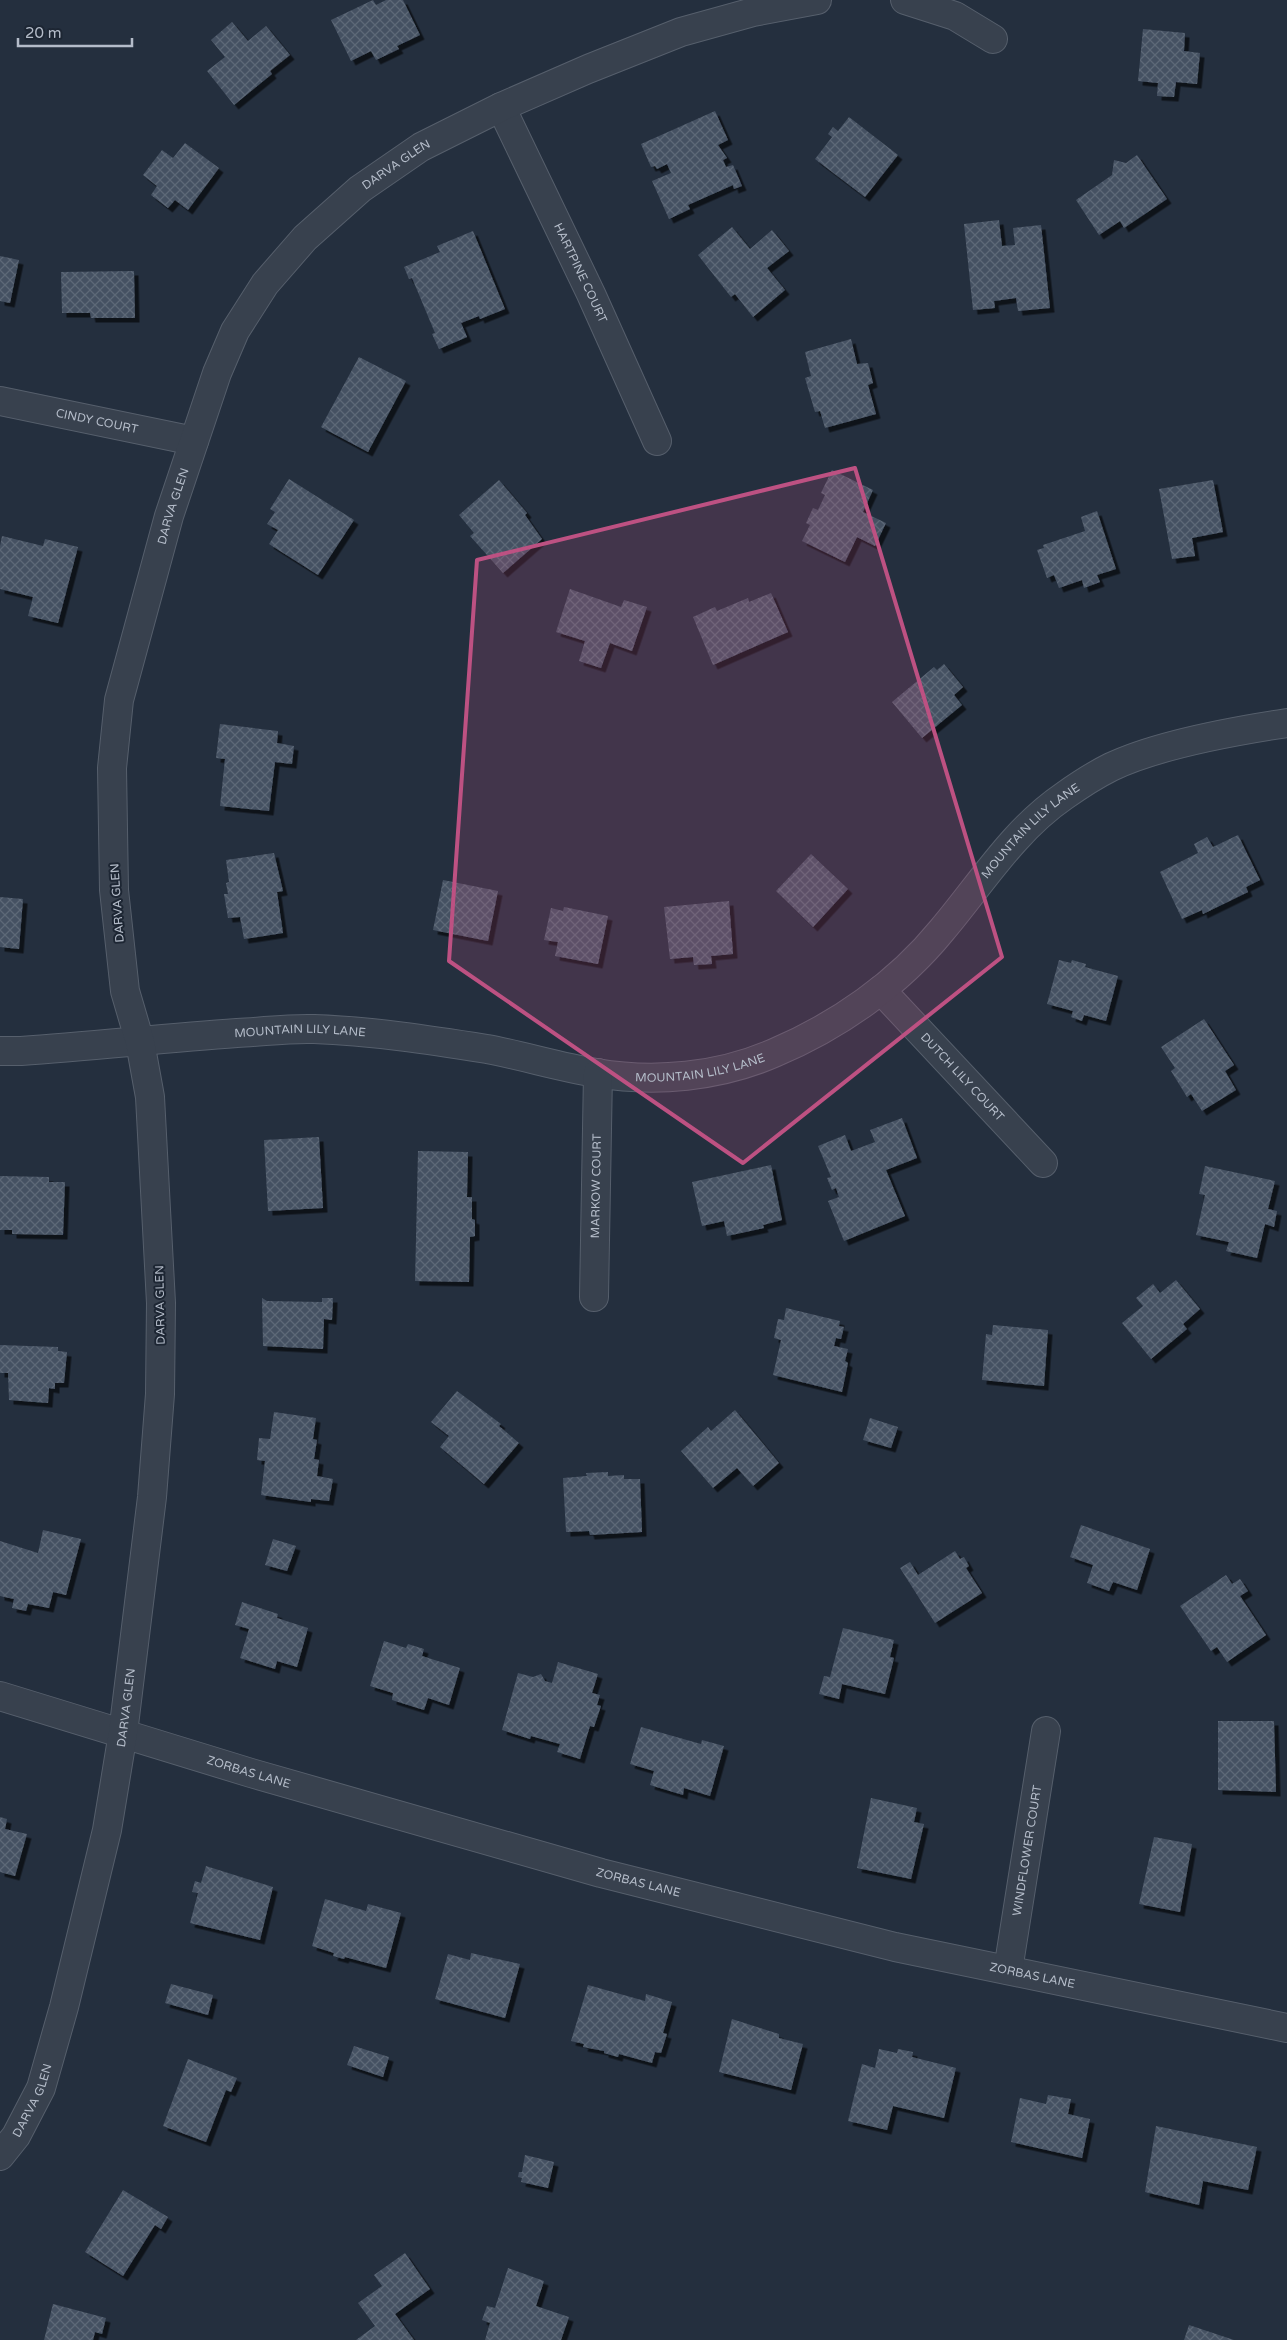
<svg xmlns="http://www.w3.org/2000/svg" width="1287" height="2340" font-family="'Varela Round',sans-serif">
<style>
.building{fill:url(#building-cross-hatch);filter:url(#shadow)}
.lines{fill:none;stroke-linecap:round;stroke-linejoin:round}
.minor-casing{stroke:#565f6c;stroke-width:30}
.minor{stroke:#38414e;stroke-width:28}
.marked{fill:#bd5182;fill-opacity:0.2;stroke:#bd5182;stroke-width:4;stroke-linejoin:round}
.labels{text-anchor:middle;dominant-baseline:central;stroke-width:4;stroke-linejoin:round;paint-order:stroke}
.street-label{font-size:12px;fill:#b4bcc9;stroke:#1d2633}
</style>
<defs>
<pattern id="building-cross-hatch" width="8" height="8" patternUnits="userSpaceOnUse" patternTransform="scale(1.25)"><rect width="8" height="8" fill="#455162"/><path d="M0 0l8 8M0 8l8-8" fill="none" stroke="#5d6877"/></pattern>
<filter id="shadow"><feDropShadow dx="4.5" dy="4.5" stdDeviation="0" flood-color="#0009"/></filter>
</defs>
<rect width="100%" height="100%" fill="#242f3e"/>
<path class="building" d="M373,0L376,5L386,0H403L420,35L397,46L399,49L376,60L371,51L351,61L331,20Z
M232,22L248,41L266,26L290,55L270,71L272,74L234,105L207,71L225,57L211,40Z
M1143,29L1185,33L1184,51L1200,53L1197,84L1176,82L1174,97L1157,96L1158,83L1138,81Z
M715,111L728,140L718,145L727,158L723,160L726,167L733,165L742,186L734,189L733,185L688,205L690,209L669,219L652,181L671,173L667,164L657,169L655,166L651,167L641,144Z
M849,117L898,155L865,197L815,159L832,137L828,134L833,127L838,131Z
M185,143L219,168L188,210L175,200L168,208L151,195L157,186L143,175L162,150L173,158Z
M1137,155L1167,199L1124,228L1120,221L1099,235L1076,200L1112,175L1114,160L1126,163Z
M999,220L1002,246L1015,245L1013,228L1041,225L1050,308L1018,311L1016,298L994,301L995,308L973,310L964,224Z
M732,227L750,249L772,230L789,251L767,268L785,290L753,317L735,294L731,297L698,255Z
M473,231L505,309L480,319L479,316L461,323L467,337L439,349L432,334L435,333L412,278L409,279L404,267L440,252L437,246Z
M0,256L19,260L10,303L0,301Z
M134,271L135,318H91L90,313H62L61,272Z
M851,339L857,364L868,363L873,383L868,385L876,414L825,428L820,411L815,412L805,378L811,376L805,352Z
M359,357L406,381L368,452L321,427Z
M832,470L873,490L863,512L886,523L875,546L857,537L845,562L802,541L810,525L806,523L813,508L818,510L825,495L821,493Z
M289,479L354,520L318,575L269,544L278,530L267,524L275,512L270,509Z
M499,480L527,513L525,515L542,539L503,573L470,536L474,533L459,515Z
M1213,480L1223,532L1192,538L1195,556L1172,559L1159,489Z
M1097,511L1116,569L1097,575L1100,582L1084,588L1082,580L1059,588L1054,575L1047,578L1037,550L1044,548L1043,545L1085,531L1081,517Z
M2,536L43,546L45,539L78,547L58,623L28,616L33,597L0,589V546Z
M570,589L621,607L624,600L647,607L632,651L610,643L601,668L579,661L585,641L556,632Z
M771,593L788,632L713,665L693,617L715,607L717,611L748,598L749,602Z
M944,664L963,687L954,695L962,705L922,738L892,702L934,667L937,670Z
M220,724L278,731L277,743L294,746L292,764L275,762L269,811L220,806L225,759L216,758Z
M1238,835L1260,880L1246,887L1248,892L1203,914L1202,910L1182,919L1160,872L1198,853L1194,844L1207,837L1213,847Z
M274,853L283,891L277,892L283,933L244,939L240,917L228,918L224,894H228L226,883L229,882L226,860Z
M811,854L848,889L813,927L776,891Z
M443,880L498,891L488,941L433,930Z
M0,897L23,899L19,949L0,947Z
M729,901L733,954L711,956L712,964L694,965L693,957L670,959L664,907Z
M564,907L608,916L598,964L555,956L558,942L544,940L551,908L563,911Z
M1059,960L1071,963L1072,960L1086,964L1085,967L1118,976L1106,1021L1084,1015L1082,1021L1071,1017L1073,1011L1047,1004Z
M1204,1019L1234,1065L1225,1071L1236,1090L1202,1111L1191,1094L1187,1097L1171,1071L1175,1068L1161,1047Z
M902,1118L917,1158L886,1170L905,1216L844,1241L828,1201L839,1197L836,1188L832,1190L827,1178L831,1177L818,1146L845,1135L851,1151L875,1142L870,1130Z
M319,1137L323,1208L268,1211L264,1140Z
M418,1151L468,1152L467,1197H472V1219L475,1220V1236L470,1237L469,1282L415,1281Z
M771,1165L782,1220L763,1225L764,1228L727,1236L724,1221L702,1226L692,1182Z
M1205,1166L1275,1181L1268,1209L1277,1211L1274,1227L1265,1224L1257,1258L1226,1251L1229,1242L1196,1235L1205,1195L1199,1194Z
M0,1176L49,1177V1182H65L63,1235L12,1234V1230H0Z
M1176,1280L1200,1309L1183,1324L1187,1329L1151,1359L1122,1323L1143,1306L1136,1298L1153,1284L1160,1293Z
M262,1298L267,1301L322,1302V1298H333L332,1320L324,1319L323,1349L263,1346Z
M786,1308L840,1321L839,1326L844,1327L841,1339L836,1338L834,1346L848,1349L845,1361L848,1363L842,1392L773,1375L781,1340L774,1338L778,1319L784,1320Z
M993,1325L1048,1330L1044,1386L982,1380L986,1334L992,1335Z
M0,1345L58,1347V1351L67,1352L64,1383H55V1389L49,1388L48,1403L9,1400L8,1373H0Z
M457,1391L501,1424L499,1426L519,1443L484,1484L440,1447L449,1436L431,1422Z
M735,1410L779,1463L753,1486L737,1468L713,1488L681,1451L708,1427L711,1431Z
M274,1412L316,1418L313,1439L317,1440L314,1459L319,1460L317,1476L333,1479L329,1501L311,1499V1502L261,1495L265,1461L257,1460L259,1438L270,1439Z
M870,1418L898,1427L891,1448L863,1440Z
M608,1472V1476L624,1475V1479H640L642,1532L590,1535L589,1531L566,1532L563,1478L587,1476L586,1473Z
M1081,1525L1150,1549L1137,1590L1113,1582L1109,1591L1087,1583L1093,1565L1070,1557Z
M43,1530L81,1539L66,1595L53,1592L49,1608L28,1604L26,1611L12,1608L14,1599L0,1596V1541L38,1553Z
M273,1539L296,1546L287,1571L265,1565Z
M955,1551L960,1559L964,1557L969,1566L966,1568L982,1593L935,1623L900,1568L910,1562L918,1575Z
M1226,1575L1232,1584L1240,1579L1248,1591L1240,1596L1266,1635L1227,1662L1217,1647L1211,1651L1180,1606Z
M242,1602L278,1614L277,1618L308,1628L297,1667L277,1661L275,1669L240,1658L249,1629L235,1625Z
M843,1628L894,1640L890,1657L894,1658L885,1694L842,1684L839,1699L819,1694L824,1676L830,1677Z
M384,1641L406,1648L408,1644L424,1649L422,1656L460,1668L449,1705L428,1698L424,1710L392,1700L393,1693L370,1686Z
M558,1662L598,1674L592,1693L600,1695L597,1705L601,1706L594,1727L590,1726L580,1759L557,1752L560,1744L531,1736L530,1739L502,1730L518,1673L533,1677L541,1674L545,1681L552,1683Z
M1218,1721H1274L1276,1792L1218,1790Z
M641,1727L701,1744L702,1740L724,1746L710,1796L684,1788L683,1795L650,1785L654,1771L630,1764Z
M871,1798L917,1808L914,1822L924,1824L911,1879L857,1868Z
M0,1817L7,1819L5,1829L27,1834L15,1876L0,1872Z
M1154,1837L1192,1844L1180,1912L1139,1904Z
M206,1866L273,1887L260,1940L190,1923L198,1893L192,1892L195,1881L201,1883Z
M325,1899L366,1911L368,1904L401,1913L386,1968L345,1957L344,1959L333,1956L334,1953L312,1946Z
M471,1953L520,1964L505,2018L435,1999L448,1954L470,1960Z
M171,1984L213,1995L208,2015L165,2003Z
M588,1985L645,2001L646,1994L672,2002L663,2033L667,2034L661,2053L655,2052L652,2063L619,2054L618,2057L604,2053V2051L583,2047L584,2044L571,2041Z
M732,2019L779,2034V2038L803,2044L791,2090L719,2072Z
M354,2046L389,2057L383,2077L347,2065Z
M879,2049L897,2053L898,2049L913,2052L912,2057L956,2068L944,2118L893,2106L887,2130L848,2121L862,2064L875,2068Z
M188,2059L237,2078L231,2092L226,2090L206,2142L163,2126Z
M1048,2095L1071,2099L1068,2114L1090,2119L1082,2158L1011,2142L1020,2098L1046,2104Z
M1156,2126L1257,2147L1248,2190L1203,2181L1199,2205L1145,2192Z
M525,2155L554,2162L548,2188L521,2182L522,2178L518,2177L519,2172H522Z
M123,2190L168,2217L161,2229L155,2225L123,2276L85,2252Z
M405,2253L430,2289L395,2314L414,2340H356L375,2326L358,2303L382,2286L374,2275Z
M508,2268L544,2281L536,2306L569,2317L561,2340H485L490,2323L482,2320L487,2306L495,2308Z
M53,2304L106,2318L102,2334L95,2332L93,2340H44Z
M1189,2325L1234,2340H1184Z"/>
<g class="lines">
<defs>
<g id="minor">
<path d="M905,0L955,16L993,39"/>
<path id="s1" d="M501,107L591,294L657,441"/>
<path id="s2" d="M0,401L194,441"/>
<path id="s3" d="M881,990L1043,1163"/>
<path id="s4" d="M0,1051H21C93,1046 165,1038 237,1033C262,1032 288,1028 314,1029C371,1031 430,1040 487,1049C524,1056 560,1067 596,1073C655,1083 719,1077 774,1053C838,1026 898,984 942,930C981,884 1013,831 1064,796C1078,786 1095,775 1111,767C1159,744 1234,731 1287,723"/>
<path id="s5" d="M594,1297L598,1073"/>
<path id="s6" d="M0,1696L251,1773L601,1873L895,1947L1287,2028"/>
<path id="s7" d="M1008,1970L1046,1731"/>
<path id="s8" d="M0,2156L16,2136L41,2088L64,2007L107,1830L123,1733L152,1497L160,1394L161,1303L150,1097L140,1042L125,991L114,890L112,768L119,700L169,516L217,373L235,331L265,284L305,238L360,189L421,147L501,107L588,69L681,32L753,12L817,0"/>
</g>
</defs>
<use href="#minor" class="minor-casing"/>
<use href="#minor" class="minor"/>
</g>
<path class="marked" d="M855,468L1002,957L743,1163L449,961L477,560Z"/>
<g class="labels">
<g class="street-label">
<text stroke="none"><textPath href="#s8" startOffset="2105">DARVA GLEN</textPath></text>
<text stroke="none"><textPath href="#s1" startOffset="184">HARTPINE COURT</textPath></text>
<text stroke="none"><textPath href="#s2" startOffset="99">CINDY COURT</textPath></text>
<text stroke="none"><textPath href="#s8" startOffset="1685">DARVA GLEN</textPath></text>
<text stroke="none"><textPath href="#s4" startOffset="1126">MOUNTAIN LILY LANE</textPath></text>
<text transform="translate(117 903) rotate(-94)">DARVA GLEN</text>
<text stroke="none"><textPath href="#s4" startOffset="301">MOUNTAIN LILY LANE</textPath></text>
<text stroke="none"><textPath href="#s4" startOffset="706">MOUNTAIN LILY LANE</textPath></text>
<text stroke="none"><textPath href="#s3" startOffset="119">DUTCH LILY COURT</textPath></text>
<text stroke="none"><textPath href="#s5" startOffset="111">MARKOW COURT</textPath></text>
<text transform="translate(160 1305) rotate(-91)">DARVA GLEN</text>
<text stroke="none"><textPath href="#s8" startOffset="470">DARVA GLEN</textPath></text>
<text stroke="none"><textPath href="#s6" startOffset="260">ZORBAS LANE</textPath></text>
<text stroke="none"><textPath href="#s7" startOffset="121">WINDFLOWER COURT</textPath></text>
<text stroke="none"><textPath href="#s6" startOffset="665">ZORBAS LANE</textPath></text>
<text stroke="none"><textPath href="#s6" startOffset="1070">ZORBAS LANE</textPath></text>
<text stroke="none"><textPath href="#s8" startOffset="65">DARVA GLEN</textPath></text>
</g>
</g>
<path d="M18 38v8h114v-8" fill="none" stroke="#b4bcc9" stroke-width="2.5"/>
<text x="25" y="38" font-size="15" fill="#b4bcc9" stroke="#1d2633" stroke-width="4" paint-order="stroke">20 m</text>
</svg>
